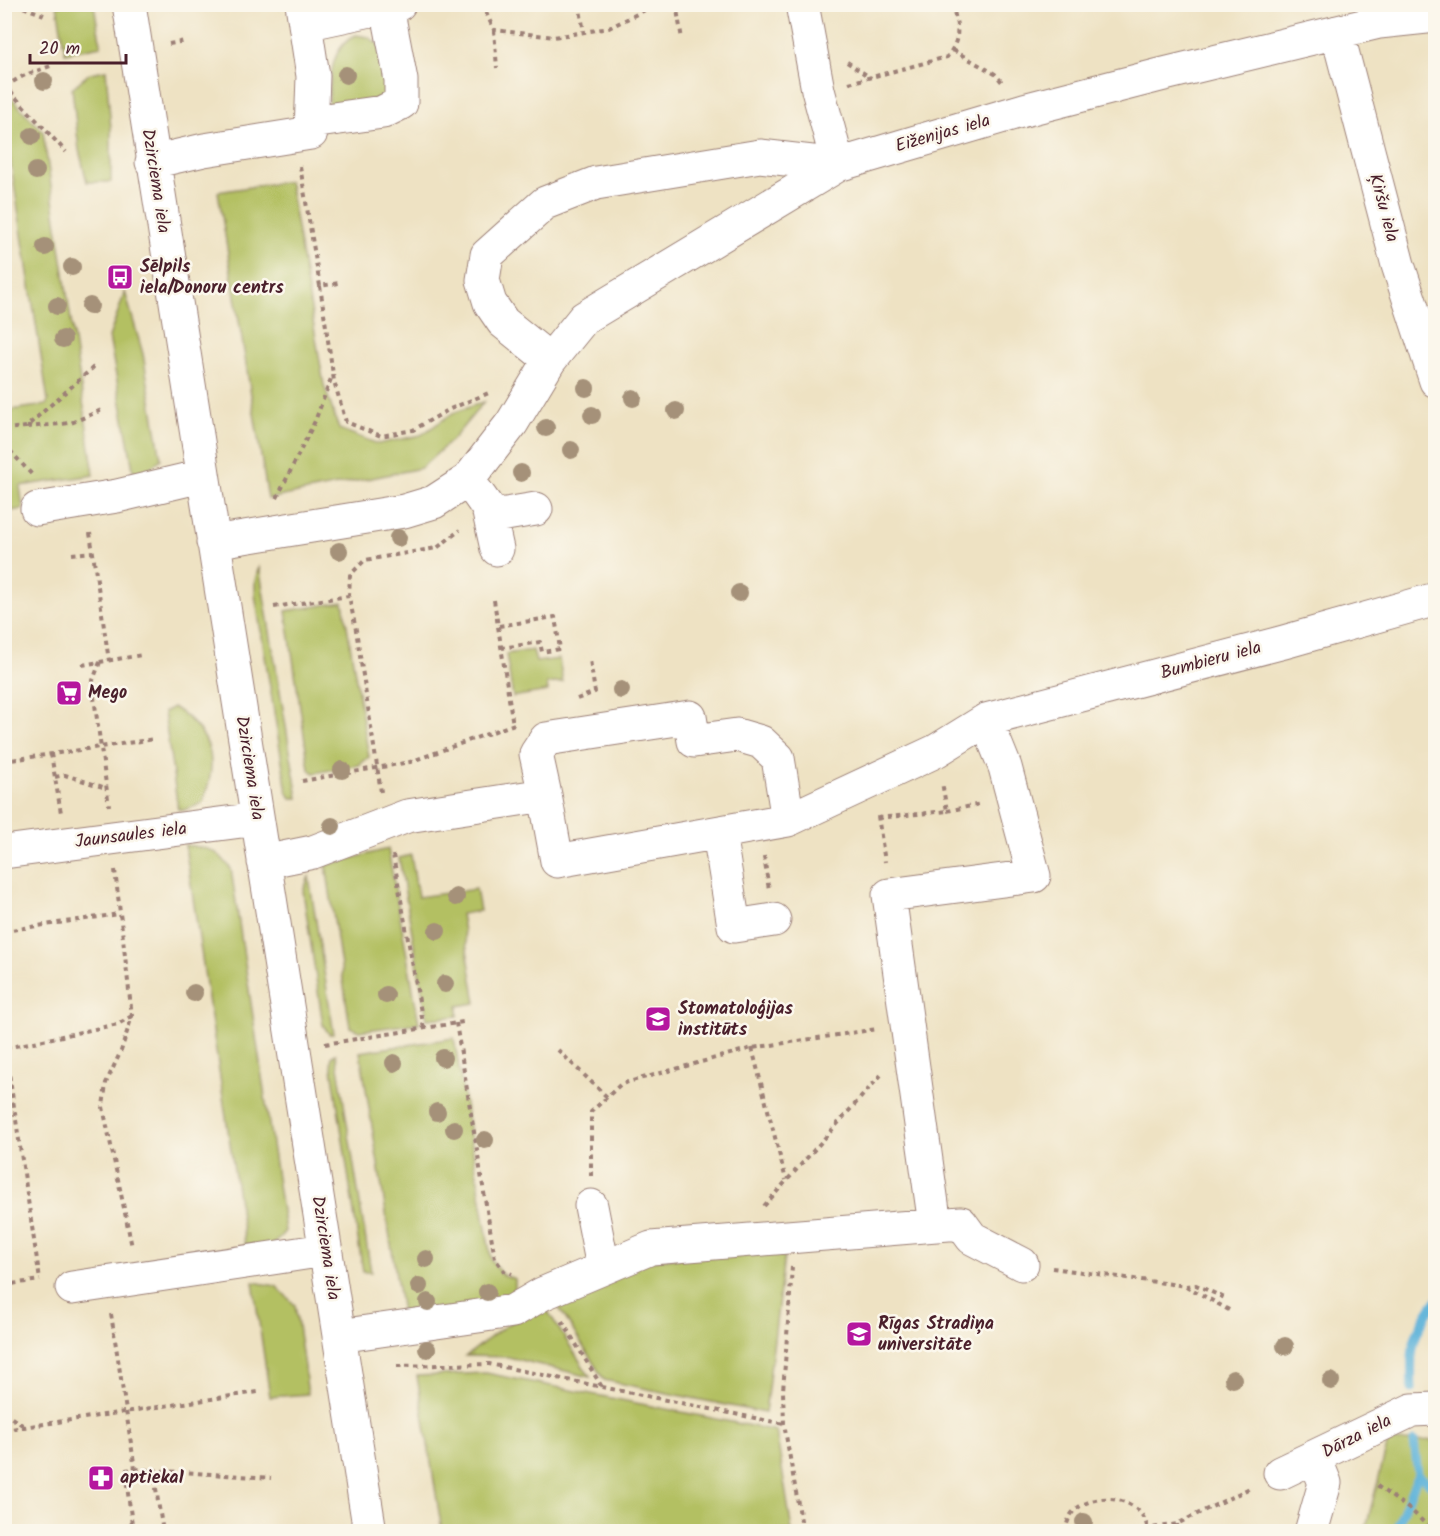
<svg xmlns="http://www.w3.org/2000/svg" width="1440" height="1536" font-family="Kalam,sans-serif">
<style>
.green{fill:#b3c062;stroke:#7e7046;stroke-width:1.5}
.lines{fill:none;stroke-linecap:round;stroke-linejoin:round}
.stream{stroke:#5db2d9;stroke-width:9}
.minor-casing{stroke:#9c8077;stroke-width:35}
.path{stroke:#9c8077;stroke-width:4;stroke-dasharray:4.5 4.5;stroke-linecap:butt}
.minor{stroke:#fff;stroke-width:33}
.tree{fill:#a59179}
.labels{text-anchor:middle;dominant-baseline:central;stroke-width:5;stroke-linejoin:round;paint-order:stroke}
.street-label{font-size:18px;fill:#4a1f2b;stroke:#fbf7ec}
.poi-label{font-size:18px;font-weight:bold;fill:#4a1f2b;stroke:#fbf7ec;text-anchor:start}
</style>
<rect width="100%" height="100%" fill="#fbf7ec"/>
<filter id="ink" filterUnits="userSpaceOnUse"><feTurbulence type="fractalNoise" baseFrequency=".0167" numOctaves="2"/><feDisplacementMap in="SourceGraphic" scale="12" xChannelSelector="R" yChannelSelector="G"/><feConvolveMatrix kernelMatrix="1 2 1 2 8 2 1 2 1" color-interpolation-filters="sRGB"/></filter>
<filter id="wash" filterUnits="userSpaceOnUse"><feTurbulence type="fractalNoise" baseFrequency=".008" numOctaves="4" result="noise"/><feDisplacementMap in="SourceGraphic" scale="24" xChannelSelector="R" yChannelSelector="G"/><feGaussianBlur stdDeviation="1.35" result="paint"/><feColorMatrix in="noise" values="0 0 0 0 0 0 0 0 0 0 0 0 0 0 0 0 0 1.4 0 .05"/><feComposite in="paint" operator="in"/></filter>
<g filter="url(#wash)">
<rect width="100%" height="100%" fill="#eee2c3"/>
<path class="green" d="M57,5H94L101,46L65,53Z
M356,35L368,37L378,44L395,94L328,113C331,84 327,49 356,35Z
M106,70L111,129V182H87L79,150L72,88L90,73Z
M5,91L43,132L94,475L20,486L23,509L5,512L4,411L46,405L48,401L5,126Z
M289,181L324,385L339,429L378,444L421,435L453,413L484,402L453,439L421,468L268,499L218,192Z
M125,292L143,354L161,459L135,480L109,337Z
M259,566L298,798H291L287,792L255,595V581Z
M343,602L369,757L359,765L314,773L309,769L286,611Z
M533,650L536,662L559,659L563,682L547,684L548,691L513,697L506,654Z
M173,707C212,732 220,761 202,803L184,810L178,809L164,712Z
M185,845C209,848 217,849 231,869L285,1231L272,1247L246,1250Z
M388,849L419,1023L359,1031L350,1027L326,865Z
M411,855L418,897L476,889L480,911L461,914L476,1003L458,1006V1016L427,1019L399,858Z
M309,877L334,1034H329L323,1025L303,891Z
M454,1038L491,1259L501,1274L515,1279V1296L403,1319L360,1052Z
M336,1054L371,1272H363L331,1062L332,1056Z
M785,1249L765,1413L604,1380L556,1303L649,1260Z
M253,1282L276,1286L295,1305L308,1394L270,1397Z
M545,1307L590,1377L508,1357L466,1356L508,1324Z
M486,1373L776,1431L792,1531H442L417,1376Z
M1435,1440V1531H1365L1388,1442Z"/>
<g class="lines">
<path class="stream" d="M1412,1389C1410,1348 1412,1334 1436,1301
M1418,1475L1436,1489
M1395,1532L1418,1475L1414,1441"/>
</g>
</g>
<g filter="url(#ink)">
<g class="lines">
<defs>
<path id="minor" d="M129,4L370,1532
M802,4L818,90L838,165
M305,24L399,4
M1337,32L1398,265L1436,381
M311,122L383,112L401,103V80L387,7
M152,162L204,150L311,133L313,76L302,4
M550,360L503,322L490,303L483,280L487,255L545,203L596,183L760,156L838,165
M468,480L488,508L497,549
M488,508L500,515L536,509
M37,509L117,496L202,476
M213,542L404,511L434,502L468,480L512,423L550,360L584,318L838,165L1024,110L1160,75L1379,22L1436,16
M788,820L936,751L986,720L1284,642L1436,599
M719,833L734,926L774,920
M4,852L257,819
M264,862L313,852L407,816L545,795L557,861L788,820L778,758L761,742L737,735L694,741L690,717L546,739L536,754L545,795
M591,1206L603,1267
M935,1225L889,895L1034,876L1005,767L986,720
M72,1288L325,1250
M339,1336L513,1311L542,1294L651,1248L961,1223L972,1238L1022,1264
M1280,1473L1412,1410L1436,1409
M1311,1532L1325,1483L1315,1458"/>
</defs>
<use href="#minor" class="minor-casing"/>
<path class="path" d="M15,4L44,15
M482,4L494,30L554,37L609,28L657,4
M579,4L584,32
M676,4L682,39
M494,30L497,68
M169,44L185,41
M953,50L995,74L1002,82
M847,62L871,78
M849,83L947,57C962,37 958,27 952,4
M4,85L66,152
M5,86L25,75L53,65
M300,166L320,286L339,283
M320,286L334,381L346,422L381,436L413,430L450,409L491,392
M27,427L71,423L104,409
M4,429L26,427L97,364
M4,444L34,477
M277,498L315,421L332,376
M90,533L109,661
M72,554L93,552
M494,600L513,725
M274,607L349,596
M499,626L555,617L560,649L542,652L540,642L502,648
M100,662L92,683L109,806
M82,665L142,655
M577,699L595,692L590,660
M51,754L61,813
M4,761L155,739
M55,777L65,775L106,788
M302,781L410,762L517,723
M381,792L356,630L349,596L350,575L365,560L437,548L460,530
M947,811L981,804
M878,816L885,862
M878,818L947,811L942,782
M393,855L424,1029
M764,856L769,890
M115,870L132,1016L121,1051L106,1083L103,1107L132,1247
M4,931L119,914
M456,1023L495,1259L504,1271L512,1274
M4,1040L40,1280
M325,1044L463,1022
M6,1048L118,1024L132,1016
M752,1048L786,1180
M558,1050L607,1097
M591,1176V1112L621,1084L752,1048L877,1029
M764,1206L881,1075
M792,1267L783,1391L784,1424L803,1532
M1052,1268L1186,1286L1196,1285L1227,1299
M4,1285L40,1280
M1186,1286L1229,1310
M111,1314L135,1469L125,1470L133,1532
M562,1321L602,1387
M397,1366L489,1364L784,1424
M4,1413L24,1426
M4,1430L258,1392
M135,1469L271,1478
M153,1470L163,1532
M1377,1486L1412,1511L1434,1532
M1177,1524L1178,1532
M1064,1532C1067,1525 1069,1515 1074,1511C1097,1489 1145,1497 1148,1532
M1127,1532L1177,1524L1252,1487"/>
<use href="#minor" class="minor"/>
</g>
<g class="tree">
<circle cx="346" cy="75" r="9"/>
<circle cx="44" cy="81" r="9"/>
<circle cx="32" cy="136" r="9"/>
<circle cx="36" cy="171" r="9"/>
<circle cx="45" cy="247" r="9"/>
<circle cx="72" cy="267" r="9"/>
<circle cx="57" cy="306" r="9"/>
<circle cx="90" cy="306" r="9"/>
<circle cx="63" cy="339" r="9"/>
<circle cx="586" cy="388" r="9"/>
<circle cx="633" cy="398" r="9"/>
<circle cx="676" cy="411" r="9"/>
<circle cx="592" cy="415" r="9"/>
<circle cx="546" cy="428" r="9"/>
<circle cx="571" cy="450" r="9"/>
<circle cx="521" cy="473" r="9"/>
<circle cx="398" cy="538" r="9"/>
<circle cx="339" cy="551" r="9"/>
<circle cx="739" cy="593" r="9"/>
<circle cx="621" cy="690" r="9"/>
<circle cx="342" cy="770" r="9"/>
<circle cx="332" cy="826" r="9"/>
<circle cx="456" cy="897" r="9"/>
<circle cx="437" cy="931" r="9"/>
<circle cx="445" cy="984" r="9"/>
<circle cx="194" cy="993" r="9"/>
<circle cx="386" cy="995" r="9"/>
<circle cx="443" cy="1058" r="9"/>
<circle cx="394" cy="1063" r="9"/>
<circle cx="437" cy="1112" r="9"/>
<circle cx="454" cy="1129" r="9"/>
<circle cx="485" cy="1140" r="9"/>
<circle cx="426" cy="1259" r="9"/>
<circle cx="419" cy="1286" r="9"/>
<circle cx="487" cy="1292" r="9"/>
<circle cx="428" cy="1302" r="9"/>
<circle cx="1285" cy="1346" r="9"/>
<circle cx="427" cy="1349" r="9"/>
<circle cx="1233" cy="1379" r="9"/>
<circle cx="1331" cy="1381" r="9"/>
<circle cx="1084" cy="1522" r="9"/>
</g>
</g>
<defs>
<symbol id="bus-square" viewBox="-11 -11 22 22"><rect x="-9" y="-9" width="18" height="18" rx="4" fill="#b5179e" stroke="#fbf7ec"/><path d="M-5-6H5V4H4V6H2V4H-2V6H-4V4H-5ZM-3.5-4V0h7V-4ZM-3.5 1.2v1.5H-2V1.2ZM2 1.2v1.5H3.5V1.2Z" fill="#fff"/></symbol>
<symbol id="supermarket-square" viewBox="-11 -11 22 22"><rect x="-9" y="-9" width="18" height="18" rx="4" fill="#b5179e" stroke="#fbf7ec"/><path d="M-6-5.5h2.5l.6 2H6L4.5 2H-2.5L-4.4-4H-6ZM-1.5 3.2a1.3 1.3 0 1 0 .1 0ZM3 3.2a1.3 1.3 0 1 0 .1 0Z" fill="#fff"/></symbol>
<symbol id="university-square" viewBox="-11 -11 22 22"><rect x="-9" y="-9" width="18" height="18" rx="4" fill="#b5179e" stroke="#fbf7ec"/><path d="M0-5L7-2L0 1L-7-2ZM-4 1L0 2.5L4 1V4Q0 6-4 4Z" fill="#fff"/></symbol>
<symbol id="pharmacy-square" viewBox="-11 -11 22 22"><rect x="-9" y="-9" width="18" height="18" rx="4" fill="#b5179e" stroke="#fbf7ec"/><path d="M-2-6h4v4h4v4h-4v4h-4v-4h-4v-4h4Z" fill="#fff"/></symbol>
</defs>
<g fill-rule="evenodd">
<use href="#bus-square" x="105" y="262" width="30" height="30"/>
<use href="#supermarket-square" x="54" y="678" width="30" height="30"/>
<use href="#university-square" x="643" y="1004" width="30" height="30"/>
<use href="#university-square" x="844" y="1319" width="30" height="30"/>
<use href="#pharmacy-square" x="86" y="1463" width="30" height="30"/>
</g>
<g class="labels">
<g class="street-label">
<text transform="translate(943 134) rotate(-16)">Eiženijas iela</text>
<text transform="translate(155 181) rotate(81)">Dzirciema iela</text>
<text transform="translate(1383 208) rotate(75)">Ķiršu iela</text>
<text transform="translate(1211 661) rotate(-15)">Bumbieru iela</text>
<text transform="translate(249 768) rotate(81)">Dzirciema iela</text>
<text transform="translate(131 836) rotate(-7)">Jaunsaules iela</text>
<text transform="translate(325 1248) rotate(81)">Dzirciema iela</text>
<text transform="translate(1357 1437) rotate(-27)">Dārza iela</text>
</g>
<g class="poi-label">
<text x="140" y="267">Sēlpils<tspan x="140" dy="21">iela/Donoru centrs</tspan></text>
<text x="88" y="693">Mego</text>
<text x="678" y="1009">Stomatoloģijas<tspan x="678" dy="21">institūts</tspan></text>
<text x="878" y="1324">Rīgas Stradiņa<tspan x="878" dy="21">universitāte</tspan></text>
<text x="120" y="1478">aptieka1</text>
</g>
</g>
<rect width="1440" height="1536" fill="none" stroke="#fbf7ec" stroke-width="24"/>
<path d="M30 54v9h96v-9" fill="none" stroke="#4a1f2b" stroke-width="3"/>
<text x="39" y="54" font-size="18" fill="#4a1f2b" stroke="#fbf7ec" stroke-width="4.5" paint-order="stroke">20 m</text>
</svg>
